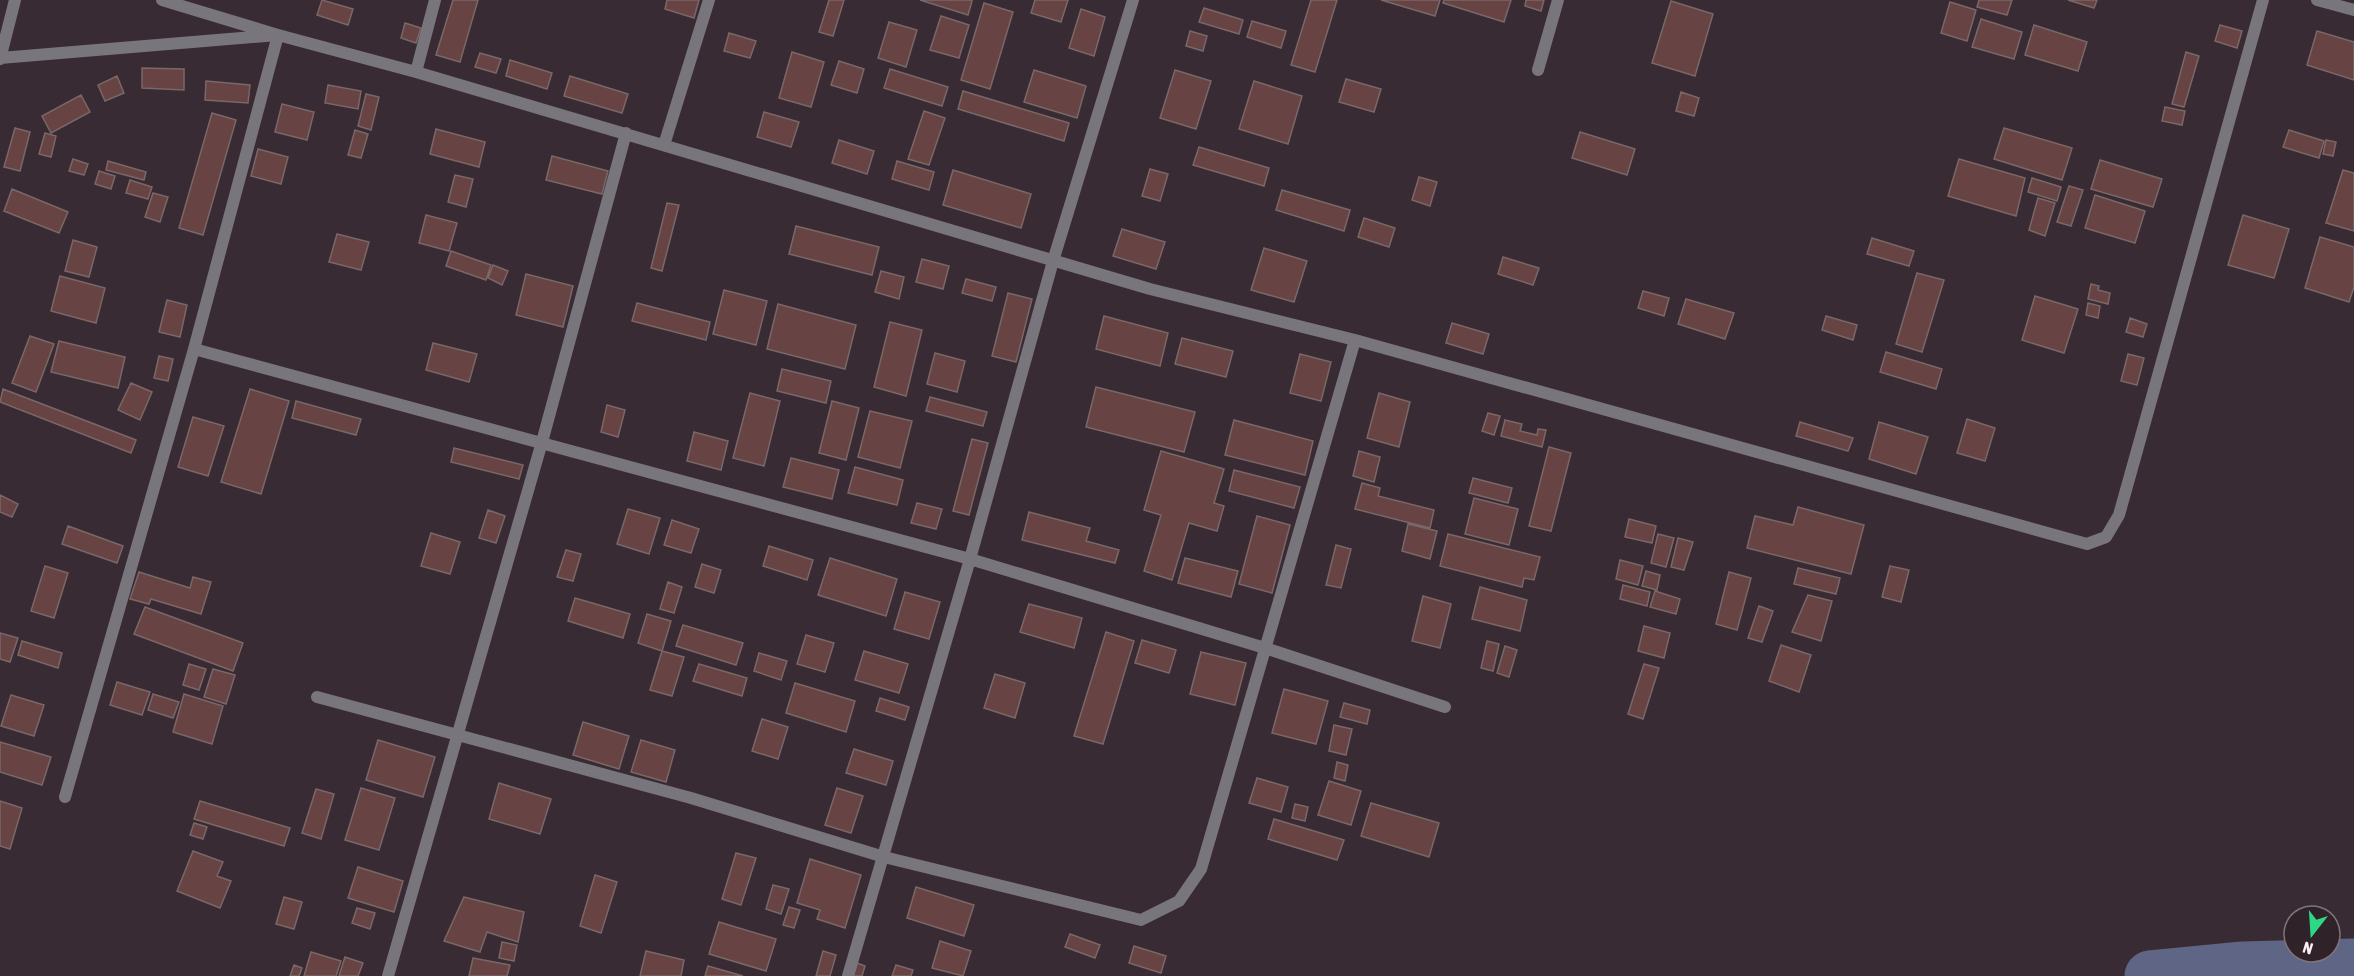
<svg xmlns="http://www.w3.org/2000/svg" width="2354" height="976" font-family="'Asap Condensed',sans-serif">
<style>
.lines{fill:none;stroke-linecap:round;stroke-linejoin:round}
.river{stroke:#5f6584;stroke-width:51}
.building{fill:#674344;stroke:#7a6767;stroke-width:1.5}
.minor{stroke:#79757c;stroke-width:12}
</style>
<rect width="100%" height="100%" fill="#392b33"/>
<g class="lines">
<path class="river" d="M2150,976L2243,967L2354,964"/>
</g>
<path class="building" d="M322,0L353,9L348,25L317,15Z
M453,0H478L460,62L436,55Z
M667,0H699L694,18L665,9Z
M829,0H844L833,36L819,32Z
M920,0H970L972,1L968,15Z
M1035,0H1068L1061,22L1031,13Z
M1311,0H1337L1315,72L1291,65Z
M1381,0H1440L1435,16Z
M1444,0H1511L1504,22L1443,3Z
M1526,0H1544L1541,11L1525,6Z
M1979,0H2012L2007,15L1977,7Z
M2068,0H2097L2094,8Z
M1671,1L1713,14L1695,76L1652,63Z
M1950,2L1976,10L1967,41L1941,33Z
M984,3L1013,12L990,89L961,80Z
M1204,8L1243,20L1239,34L1199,22Z
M1081,9L1105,17L1094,56L1069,48Z
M941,16L969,25L959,58L930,50Z
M1981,19L2022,32L2014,59L1972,47Z
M1252,21L1286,31L1281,48L1247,37Z
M889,22L917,30L906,67L878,58Z
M405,23L421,28L416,43L401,38Z
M2034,25L2087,42L2078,71L2025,55Z
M2220,25L2242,31L2237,48L2215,41Z
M1190,31L1207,36L1203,51L1186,46Z
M2317,31L2354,42V80L2307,65Z
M729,33L756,41L750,58L724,51Z
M792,52L824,62L811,107L779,98Z
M2186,52L2199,56L2184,107L2172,104Z
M480,53L501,59L496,73L475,67Z
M510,60L552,73L547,89L506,76Z
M839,61L864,69L857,93L831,85Z
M142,68L184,69V90L142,88Z
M890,69L948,87L942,106L884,88Z
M1034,70L1086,86L1077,118L1024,102Z
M1175,70L1211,81L1196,129L1160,118Z
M117,76L124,93L105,101L98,85Z
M570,76L628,94L622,113L564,96Z
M1346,79L1381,89L1374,112L1339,102Z
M206,81L250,85L248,103L205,100Z
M1254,81L1302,96L1288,144L1239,129Z
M328,85L361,91L358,109L325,103Z
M963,91L1069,123L1064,141L958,109Z
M1681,92L1699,98L1694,116L1676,111Z
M366,94L379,97L371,130L358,126Z
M81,95L90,112L51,133L42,116Z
M282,104L314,112L307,140L275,132Z
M2165,107L2185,111L2182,125L2162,121Z
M924,111L945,118L929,165L908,159Z
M764,112L799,122L791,147L757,137Z
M212,113L236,120L203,235L179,228Z
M15,128L30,132L20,171L4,167Z
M2004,128L2072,148L2062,180L1994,159Z
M436,129L485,142L479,167L430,154Z
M355,130L368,134L361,158L348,155Z
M2289,130L2324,141L2319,158L2283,147Z
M1580,132L1635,149L1627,175L1572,158Z
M45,133L56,136L51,157L39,154Z
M839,140L874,151L867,174L832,163Z
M2326,140L2336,142L2333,156L2323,154Z
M1199,147L1269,168L1264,186L1193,165Z
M258,149L288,157L281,184L251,176Z
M552,156L608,171L602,194L546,180Z
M73,159L88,164L84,175L69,171Z
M1959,159L2025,178L2016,216L1948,196Z
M2100,160L2162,179L2153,207L2091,189Z
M108,161L146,172L144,180L106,170Z
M897,161L934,172L929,190L892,179Z
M1150,169L1168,174L1160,201L1142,196Z
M953,170L1031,194L1021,228L943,205Z
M2343,170L2354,173V231L2326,223Z
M99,171L115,176L111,189L95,184Z
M455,175L473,179L466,207L448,202Z
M1419,177L1437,182L1430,206L1412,200Z
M2032,178L2061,187L2057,201L2028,192Z
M130,180L152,187L148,199L126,193Z
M2069,186L2083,190L2071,226L2057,222Z
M12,189L68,212L59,233L4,211Z
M1282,190L1350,210L1344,231L1276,210Z
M153,193L168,197L160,222L145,217Z
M2095,195L2145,211L2135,243L2085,228Z
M2038,198L2055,203L2045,236L2029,230Z
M667,203L679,205L662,271L651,268Z
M426,215L457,223L449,251L419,243Z
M2243,215L2289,229L2274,278L2228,265Z
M1364,218L1395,228L1389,247L1358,237Z
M796,226L879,247L872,275L789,254Z
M1122,229L1165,242L1156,269L1113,256Z
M337,234L369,242L361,270L329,262Z
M2320,237L2354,247V287L2349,302L2305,288Z
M1872,238L1914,251L1909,266L1867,254Z
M73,240L97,247L89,277L65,271Z
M1264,248L1307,261L1294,302L1251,290Z
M451,251L491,265L486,280L446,266Z
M1503,257L1539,268L1533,285L1498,274Z
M922,259L949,266L943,289L916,282Z
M493,265L508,271L502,285L488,278Z
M881,271L904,277L899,299L875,292Z
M1917,273L1944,280L1922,352L1896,344Z
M526,274L573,286L563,327L516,315Z
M60,276L105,288L96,323L51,311Z
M966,279L996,287L992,301L962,293Z
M2091,284L2099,286L2098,290L2110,293L2108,304L2088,299Z
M724,290L767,301L756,345L713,334Z
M1643,291L1669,298L1664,316L1638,308Z
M1008,293L1032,299L1016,362L992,356Z
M2035,296L2078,309L2064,353L2022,340Z
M1686,299L1734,313L1725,339L1678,324Z
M167,300L187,305L180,337L159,332Z
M637,303L710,322L706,340L632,321Z
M2088,303L2100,306L2098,318L2086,315Z
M778,304L856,325L845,369L767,349Z
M1104,316L1168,333L1160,366L1096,349Z
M1826,316L1857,325L1853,340L1822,330Z
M2130,318L2147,324L2143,337L2126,332Z
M890,322L922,330L906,396L874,387Z
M1452,323L1489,334L1483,354L1446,343Z
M30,336L54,344L36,392L12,383Z
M1182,338L1233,351L1226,377L1175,364Z
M59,341L125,357L118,388L51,372Z
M433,343L477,354L469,382L426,370Z
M1886,352L1942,369L1936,389L1880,372Z
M935,353L965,361L957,392L927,384Z
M1300,354L1331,362L1321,401L1290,393Z
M2128,354L2144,358L2137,385L2121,381Z
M159,356L173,359L168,381L154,378Z
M782,369L831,381L826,403L777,391Z
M131,383L152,392L140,420L118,410Z
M1096,387L1195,412L1184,452L1086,427Z
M3,389L136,440L131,453L0,402Z
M250,389L289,401L261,494L221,482Z
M750,393L780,401L764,466L733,458Z
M1379,393L1410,402L1399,447L1367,438Z
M930,397L987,412L983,426L926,411Z
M296,401L361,419L356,435L292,418Z
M832,401L859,408L846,460L819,453Z
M607,405L625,410L618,437L601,432Z
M870,411L912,421L900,468L858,457Z
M1488,413L1500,416L1494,435L1482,431Z
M193,417L224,426L208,476L178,467Z
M1967,419L1995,428L1985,461L1957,453Z
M1234,420L1313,441L1305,475L1225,455Z
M1505,420L1522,424L1520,431L1537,435L1538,429L1546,430L1542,447L1501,436Z
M1800,422L1853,438L1848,451L1796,436Z
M1879,422L1928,437L1916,474L1869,459Z
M694,432L728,441L721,470L687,461Z
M972,439L988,443L969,515L953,511Z
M1549,447L1571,453L1551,531L1529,526Z
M454,448L523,465L519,479L451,462Z
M1161,451L1224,469L1214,503L1224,506L1217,531L1189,523L1172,580L1144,571L1161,515L1144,510Z
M1359,451L1380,457L1374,482L1353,476Z
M791,458L839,470L832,499L783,487Z
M855,467L903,480L897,505L848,493Z
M1234,470L1300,487L1294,508L1229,491Z
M1473,478L1512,488L1508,503L1469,493Z
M1362,483L1380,488L1378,496L1434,510L1430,528L1355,509Z
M0,495L18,504L12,517L0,512Z
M1474,498L1518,509L1509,545L1465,534Z
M917,503L942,509L936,529L911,523Z
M1798,507L1864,525L1851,574L1747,548L1755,516L1793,525Z
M628,509L660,518L649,554L617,544Z
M488,510L505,516L496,543L479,538Z
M1029,512L1090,528L1086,541L1119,550L1115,563L1022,540Z
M1257,516L1290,525L1272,593L1239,584Z
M1629,519L1656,526L1652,543L1625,537Z
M672,520L699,529L691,553L664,545Z
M1408,524L1437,531L1430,559L1402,551Z
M68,526L123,546L117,563L62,544Z
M431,533L460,542L450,574L421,566Z
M1448,534L1540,557L1534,580L1524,578L1522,587L1440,566Z
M1658,534L1674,538L1666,567L1651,563Z
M1678,538L1693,542L1684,570L1671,567Z
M1336,545L1351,549L1341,588L1326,585Z
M769,546L813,560L807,580L763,566Z
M566,550L581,554L573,581L557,577Z
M830,558L897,579L886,616L818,595Z
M1185,558L1238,571L1231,597L1178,583Z
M1620,560L1643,566L1638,585L1616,579Z
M702,564L721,570L714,593L695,587Z
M45,566L68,573L54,618L31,611Z
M1890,566L1909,570L1901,602L1882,597Z
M1798,568L1840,578L1836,594L1794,584Z
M1646,571L1660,575L1657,590L1642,586Z
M139,572L190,588L193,577L211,582L201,614L151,599L149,604L130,599Z
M1729,572L1751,578L1737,630L1716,624Z
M668,582L682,587L674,613L660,609Z
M1623,585L1650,592L1647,606L1620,599Z
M1480,587L1527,600L1520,631L1472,619Z
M1655,591L1680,599L1676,614L1650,607Z
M905,592L940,602L929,639L894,629Z
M1808,595L1832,601L1821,641L1792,632Z
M1423,596L1451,604L1440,648L1412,641Z
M575,598L630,614L623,638L568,621Z
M1029,604L1082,618L1074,648L1020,632Z
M1759,606L1773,611L1762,642L1748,638Z
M145,607L243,643L233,671L134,634Z
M647,614L671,621L662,651L638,643Z
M683,625L743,643L736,665L676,646Z
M1644,626L1670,633L1664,658L1638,651Z
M1106,632L1134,641L1103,744L1074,736Z
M0,633L18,638L10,662L0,659Z
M806,635L834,643L825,672L797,664Z
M1142,640L1176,650L1169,673L1135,663Z
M22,641L62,653L58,668L18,655Z
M1487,641L1499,644L1493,671L1481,668Z
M1781,645L1811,655L1799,692L1769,681Z
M1505,646L1517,650L1509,677L1497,673Z
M662,651L684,657L672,696L650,690Z
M864,651L908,664L899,693L855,680Z
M1201,652L1246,663L1235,705L1190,694Z
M759,653L787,661L781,680L754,671Z
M189,664L206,669L199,690L183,685Z
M699,664L747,678L742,696L693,681Z
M1644,664L1659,668L1643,719L1628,714Z
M213,669L235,675L226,704L204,697Z
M995,674L1025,683L1015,718L984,708Z
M117,682L150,692L142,715L110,705Z
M795,683L855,701L846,732L786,713Z
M1284,689L1328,701L1316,744L1272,733Z
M153,694L179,702L173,718L148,710Z
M184,694L223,706L212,744L173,732Z
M11,695L44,705L34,736L1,726Z
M880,698L909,707L905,720L876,711Z
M1344,703L1370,710L1367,724L1340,717Z
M762,719L788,727L778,759L752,751Z
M583,722L629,736L619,769L573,755Z
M1334,725L1352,729L1346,755L1329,751Z
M378,740L435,757L423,797L366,780Z
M641,740L675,750L666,782L631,772Z
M0,742L51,757L42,785L0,772Z
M854,749L893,761L886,785L846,773Z
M1337,762L1348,765L1345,781L1334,778Z
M1257,778L1288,787L1281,812L1249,803Z
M1329,781L1361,791L1351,825L1318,815Z
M499,783L551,799L540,834L489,819Z
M361,788L395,798L379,850L345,840Z
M837,788L863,796L851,833L825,825Z
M316,789L334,794L321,839L302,833Z
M0,801L22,808L10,849L0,846Z
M200,801L290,828L284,846L194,819Z
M1371,803L1439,823L1429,857L1361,836Z
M1295,804L1308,807L1305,821L1292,818Z
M1274,819L1344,840L1337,860L1268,839Z
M194,823L207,827L203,839L190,835Z
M193,851L223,862L217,876L231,881L220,908L177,891Z
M736,853L756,858L741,905L722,899Z
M810,859L861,875L845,928L817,919L820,910L797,903Z
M358,867L403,881L394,912L348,898Z
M595,875L617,882L601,933L580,926Z
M773,885L789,889L781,914L766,909Z
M916,887L974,905L964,936L907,918Z
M284,897L302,902L294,929L276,924Z
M464,897L524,912L518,942L487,932L480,952L444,941Z
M789,907L800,910L794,928L783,925Z
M357,908L375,913L370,929L352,923Z
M719,922L776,939L766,971L709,954Z
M1070,934L1100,945L1095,958L1065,947Z
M940,941L971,951L963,976L932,968Z
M502,942L517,945L514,961L499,958Z
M1134,946L1166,956L1161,973L1129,963Z
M646,951L684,960L681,976H640Z
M823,951L836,955L830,976H816Z
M311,952L341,961L336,976H304Z
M345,957L363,963L358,976H339Z
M473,958L510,965L507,976H469Z
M857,963L865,966L862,976H853Z
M294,965L302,968L299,976H290Z
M896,965L913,970L911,976H892Z
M708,966L743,976H705Z"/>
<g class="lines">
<path class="minor" d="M162,0L278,35L416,72L1150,289L1355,340L2087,544L2106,537L2119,515L2263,0
M2317,0L2354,10
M0,58L278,35L194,349L65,797
M0,59L15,0
M1538,70L1558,0
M416,72L435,0
M664,145L709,0
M194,349L970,559L1265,648L1445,707
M317,697L691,798L884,857L1141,920L1179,901L1201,869L1355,340
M388,976L542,442L626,133
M848,976L970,559L1053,261L1133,0"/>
</g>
<g transform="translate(2312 934) rotate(197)"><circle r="28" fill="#2f2229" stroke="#80747b" stroke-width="1.5"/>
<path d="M0-4.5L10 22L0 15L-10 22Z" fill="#2dd884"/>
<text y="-9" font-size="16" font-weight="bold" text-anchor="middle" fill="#f9f0f5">N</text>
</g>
</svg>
